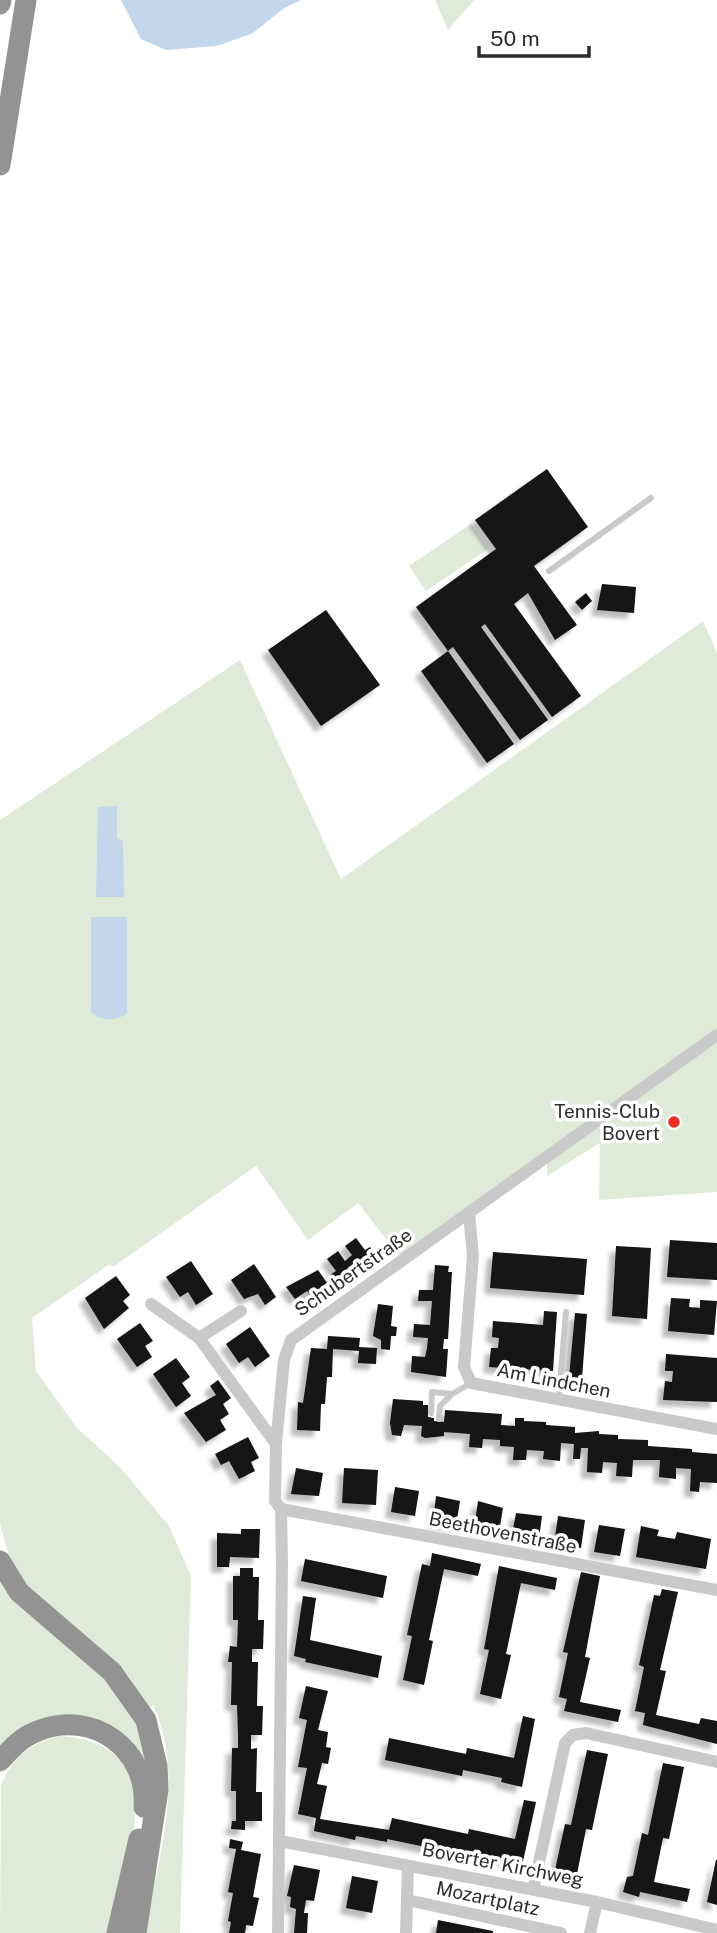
<svg xmlns="http://www.w3.org/2000/svg" width="717" height="1933" font-family="'Public Sans',sans-serif">
<style>
.green{fill:#dfebd8}
.water{fill:#c2d6ec}
.building{fill:#131313;filter:url(#shadow)}
.lines{fill:none;stroke-linecap:round;stroke-linejoin:round}
.service{stroke:#c9c9c9;stroke-width:6}
.minor{stroke:#c9c9c9;stroke-width:12}
.motorway{stroke:#939393;stroke-width:21}
.poi-dot{fill:#ed2f23;stroke:#fff;stroke-width:2.5}
.labels{text-anchor:middle;dominant-baseline:central;stroke-width:7;stroke-linejoin:round;paint-order:stroke}
.poi-label{font-size:19px;fill:#2c2c2c;stroke:#fff;text-anchor:end}
.street-label{font-size:19px;fill:#2c2c2c;stroke:#fff}
</style>
<defs>
<filter id="shadow"><feDropShadow dx="-6" dy="6" stdDeviation="2" flood-color="#0004"/></filter>
</defs>
<rect width="100%" height="100%" fill="#fff"/>
<path class="green" d="M435,0H474L448,30Z
M471,524L488,549L426,591L409,566Z
M703,621L717,653V1031L400,1257L358,1203L308,1240L256,1166L113,1267L110,1264L32,1318L36,1371L77,1428L120,1467L169,1526L191,1576L180,1933H145C158,1859 186,1776 153,1705L150,1709L128,1676L103,1651L26,1584L10,1560L0,1524V820L240,660L341,879Z
M717,1041V1192L599,1200L600,1143L547,1176V1160Z
M0,1571L93,1663L142,1725L151,1780L83,1721L0,1753Z
M60,1736C176,1743 127,1859 112,1933H0L1,1785C13,1757 30,1743 60,1736Z"/>
<path class="water" d="M121,0H301L284,8L253,33L217,46L166,50L141,39Z
M117,806V838L123,841L124,897H96L98,807Z
M91,917H127V1013C118,1021 100,1022 91,1012Z"/>
<path class="building" d="M547,469L588,527L534,566L577,625L555,640L528,593L514,604L581,696L552,717L485,624L481,627L548,720L520,740L453,647L448,651L514,744L487,763L421,671L448,651L416,607L496,549L475,520Z
M602,584L636,587L634,613L597,610Z
M586,593L592,601L582,610L575,602Z
M326,610L380,685L321,726L268,650Z
M356,1238L365,1250L370,1247L377,1258L373,1261L375,1264L346,1285L343,1282L338,1286L330,1275L336,1271L327,1259L338,1251L345,1261L352,1255L345,1246Z
M670,1240L717,1243V1280L667,1277Z
M616,1246L651,1248L647,1319L612,1316Z
M493,1252L587,1259L584,1295L490,1288Z
M191,1261L213,1294L196,1305L188,1292L180,1297L166,1277Z
M254,1264L276,1297L265,1305L258,1294L244,1299L231,1280Z
M435,1265L449,1266L448,1272H452L448,1339H444L443,1349H448L446,1377L411,1372L412,1356L425,1357L427,1348L428,1338L413,1337L414,1324L430,1325L432,1301H418L419,1290H433Z
M318,1270L334,1293L317,1305L307,1291L295,1299L286,1287Z
M116,1276L130,1295L123,1301L129,1308L104,1329L85,1298Z
M671,1298L690,1299L689,1307L700,1308V1300L717,1301L714,1335L668,1331Z
M378,1304L393,1306L391,1326L397,1327L396,1336H391L390,1350L381,1349V1340L373,1336Z
M544,1311L557,1312L553,1371L489,1367L491,1348H498L499,1338L492,1337L493,1321L543,1325Z
M575,1313L587,1314L582,1378L569,1377Z
M140,1323L153,1341L145,1346L152,1357L137,1367L117,1339Z
M250,1327L270,1356L255,1367L248,1357L239,1363L226,1344Z
M328,1336L360,1338L359,1347L377,1348L376,1364L358,1363L359,1351L333,1349L332,1377H327L325,1404H321L320,1431L297,1430L298,1402L303,1403L311,1348L327,1349Z
M666,1354L717,1358V1402L663,1400L665,1381L672,1382L673,1371H665Z
M176,1358L190,1377L182,1383L191,1396L176,1407L153,1374Z
M218,1380L231,1398L223,1404L229,1414L220,1420L226,1430L206,1442L184,1413L216,1395L210,1386Z
M393,1399L423,1401V1405H428V1417L434,1418V1421L444,1422L445,1410L502,1414L501,1425L515,1426V1418H524V1421L546,1422V1425L575,1427V1433L599,1431V1434L618,1435V1439L648,1440V1446L692,1449V1452L717,1454V1483L700,1482L699,1492L690,1491L691,1469L676,1468V1479L659,1477L660,1460H633L632,1477L616,1476L617,1463L603,1462L602,1473L587,1472L588,1448H581L580,1459H573L574,1444L561,1443L560,1461L543,1459L544,1451L527,1450L526,1460H513L514,1447L500,1446V1440L483,1439L482,1448L469,1447L470,1434L444,1432V1436L425,1438L421,1436L422,1426L404,1425L401,1436L392,1435L390,1423Z
M248,1437L259,1458L251,1462L255,1471L239,1479L229,1461L221,1465L215,1454Z
M296,1468L323,1473L319,1496L291,1494Z
M344,1468L378,1470L376,1505L342,1503Z
M395,1487L419,1491L415,1516L391,1512Z
M436,1496L460,1501L456,1526L433,1522Z
M478,1501L503,1508L499,1533L474,1529Z
M516,1513L542,1516L539,1539L512,1535Z
M558,1516L585,1520L581,1548L554,1544Z
M599,1525L625,1529L620,1556L594,1552Z
M641,1526L659,1530L657,1536L675,1539L677,1532L711,1539L706,1569L636,1557Z
M241,1529H260L259,1558L230,1557L229,1567H217V1533L241,1534Z
M432,1553L481,1564L478,1576L444,1569L429,1640L433,1641L424,1685L403,1680L412,1636L407,1635L422,1564L430,1566Z
M305,1559L387,1576L383,1598L301,1581Z
M499,1566L557,1578L555,1590L521,1583L506,1654L511,1655L501,1699L480,1694L489,1650L484,1649Z
M240,1568H253V1577H259L258,1620H264L263,1649H252V1662H258L257,1706H263L262,1735H251V1749L257,1748L256,1792H262V1821H245V1830L231,1829L232,1821H236V1791H231L232,1748H238V1735L237,1705H231L232,1662H228L230,1646L237,1647L238,1620H233V1576H240Z
M581,1572L600,1576L585,1657L590,1658L580,1702L621,1710L618,1722L564,1711L567,1699L559,1697L568,1653L563,1652Z
M662,1589L678,1592L660,1670L666,1671L656,1715L699,1724L701,1718L717,1721V1744L643,1725L645,1713L635,1711L644,1667L639,1665L654,1595L660,1596Z
M303,1596L316,1598L310,1640L382,1656L378,1678L305,1662L306,1659L294,1656Z
M306,1686L328,1691L318,1730L328,1732L326,1747L331,1748L328,1764L322,1763L317,1784L327,1786L320,1819L389,1830L392,1818L468,1834L469,1829L515,1839L524,1800L536,1802L522,1866L504,1862L505,1859L465,1850L464,1855L387,1839V1842L356,1836L355,1840L314,1831L316,1818L298,1814L307,1768L298,1767L307,1720L299,1718Z
M523,1716L535,1719L522,1787L501,1782L502,1778L463,1770L462,1776L385,1760L389,1738L466,1754L467,1748L514,1758Z
M587,1750L608,1754L592,1830L586,1829L577,1874L555,1870L565,1824L571,1825Z
M663,1763L684,1767L669,1839L663,1838L654,1882L690,1889L687,1902L640,1892L639,1897L623,1892L627,1877L633,1876L642,1833L648,1835Z
M230,1839L243,1842L241,1850L261,1854L253,1897L259,1898L253,1926L246,1925L245,1933H229L231,1922L228,1921L233,1893L228,1892L236,1849L229,1848Z
M716,1860H717V1905L707,1902Z
M294,1865L320,1870L314,1901L306,1900L304,1913H308L307,1933H294L296,1909L290,1907L291,1897L287,1896Z
M352,1876L378,1881L372,1913L346,1908Z
M438,1920L493,1931V1933H436Z"/>
<g class="lines">
<path class="service" d="M549,571L651,498
M559,1398L566,1312
M431,1413L432,1392L452,1394L471,1383
M439,1419L440,1406L452,1394"/>
<path class="minor" d="M469,1213L473,1256L464,1367L471,1383L717,1429
M151,1304L199,1338L276,1444
M199,1338L241,1311
M281,1509L717,1590
M280,1841L597,1902L717,1930
M533,1890L565,1743L573,1735L586,1733L717,1762
M407,1900L561,1933
M278,1933L282,1562L281,1509L275,1501L276,1444L284,1360L291,1340L717,1035
M406,1933L408,1866
M590,1933L597,1902"/>
<path class="motorway" d="M0,4L1,0
M0,165L26,0
M0,1561L19,1592L112,1672L146,1720L157,1766L158,1790L136,1933
M0,1761C11,1749 21,1737 38,1731C93,1709 148,1749 144,1807
M117,1933L139,1839"/>
</g>
<circle class="poi-dot" cx="674" cy="1122" r="7"/>
<g class="labels">
<g class="poi-label">
<text x="660" y="1111">Tennis-Club<tspan x="660" dy="22">Bovert</tspan></text>
</g>
<g class="street-label">
<text transform="translate(353 1272) rotate(-35)">Schubertstraße</text>
<text transform="translate(554 1380) rotate(11)">Am Lindchen</text>
<text transform="translate(503 1532) rotate(11)">Beethovenstraße</text>
<text transform="translate(503 1864) rotate(11)">Boverter Kirchweg</text>
<text transform="translate(488 1898) rotate(12)">Mozartplatz</text>
</g>
</g>
<path d="M479 46v10h110v-10" fill="none" stroke="#2c2c2c" stroke-width="3.5"/>
<text x="490" y="46" font-size="21" fill="#2c2c2c" stroke="#ffffff" stroke-width="5" paint-order="stroke">50 m</text>
</svg>
